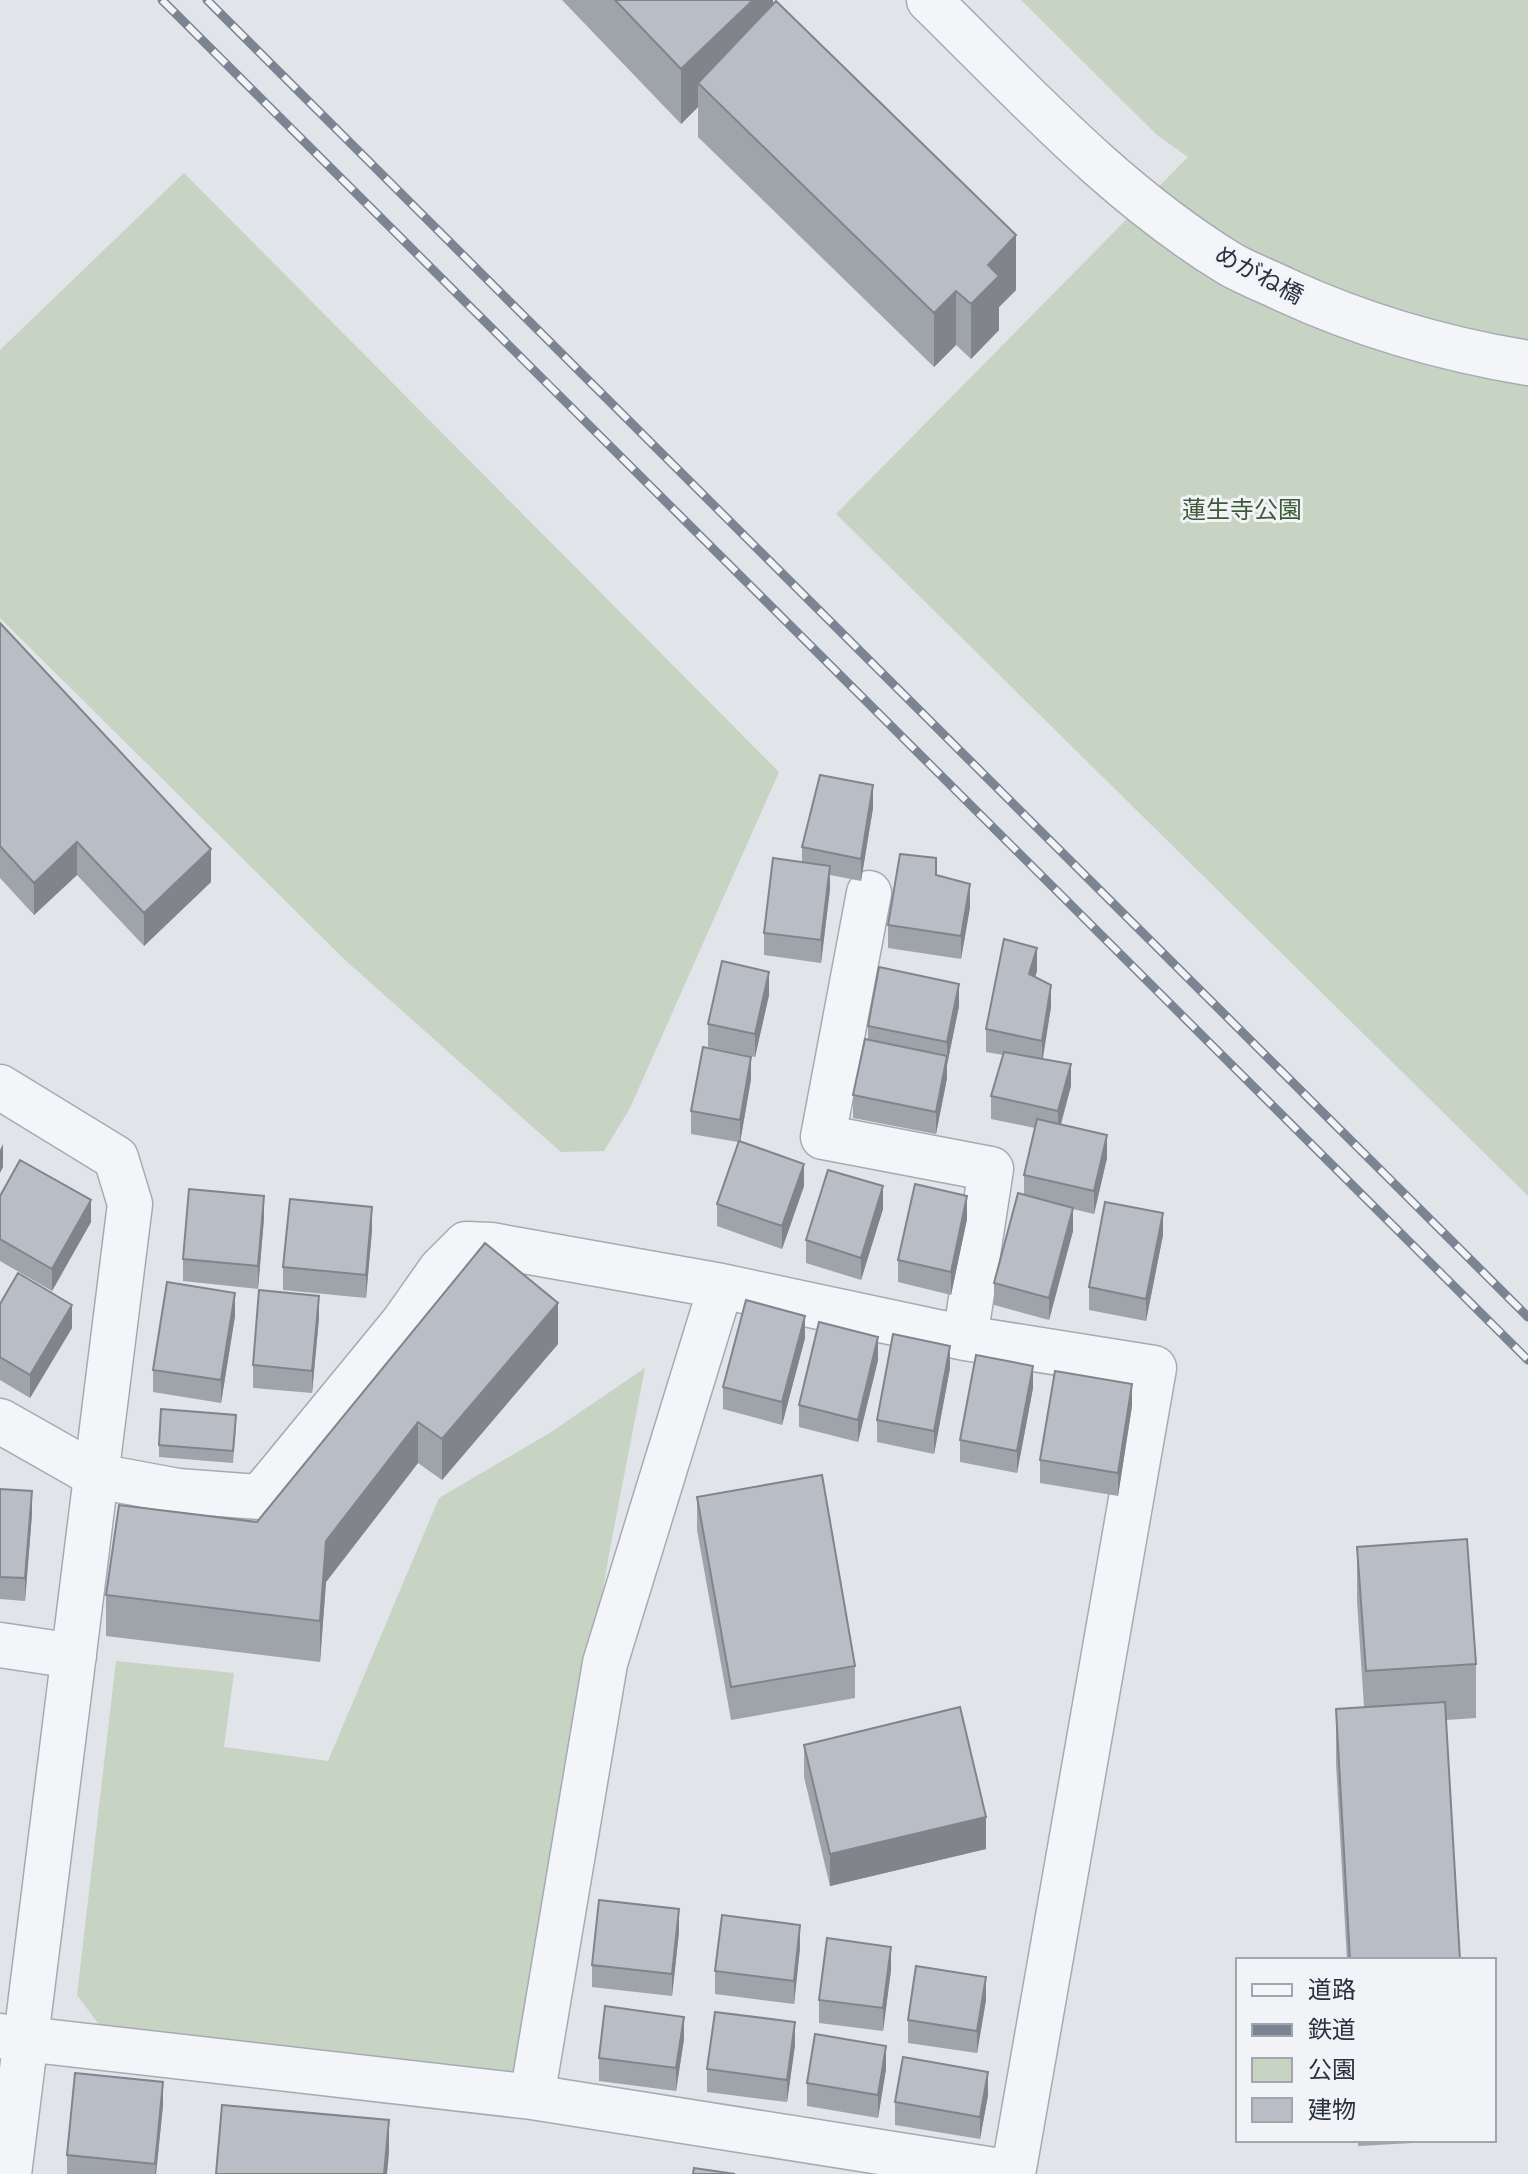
<svg xmlns="http://www.w3.org/2000/svg" width="1528" height="2174" font-family="Rubik,'Noto Sans JP',sans-serif">
<style>
.green{fill:#c7d3c3}
.lines{fill:none;stroke-linecap:round;stroke-linejoin:round}
.minor-casing{stroke:#a6abb3;stroke-width:47}
.minor{stroke:#f4f5f8;stroke-width:44}
.rail-casing{stroke:#7b8492;stroke-width:9}
.rail{stroke:#f1f3f7;stroke-width:6;stroke-dasharray:18;stroke-linecap:butt}
.wall{fill:#9fa3aa}
.shaded-wall{fill:#82848b}
.building{fill:#b9bdc6;stroke:#82848b;stroke-width:2}
.labels{text-anchor:middle;dominant-baseline:central;stroke-width:6;stroke-linejoin:round;paint-order:stroke}
.street-label{font-size:24px;fill:#2a3240;stroke:#f1f3f7}
.park-label{font-size:24px;fill:#3e5c38;stroke:#f1f3f7}
</style>
<rect width="100%" height="100%" fill="#e1e4e9"/>
<path class="green" d="M1021,0H1528V1196L836,514L1188,157L1157,135Z
M184,173L779,772L630,1108L604,1151L561,1152L345,960L0,618V350Z
M645,1368L611,1543L519,2077L100,2026L77,1995L116,1661L234,1673L224,1747L328,1761L439,1498L548,1434Z"/>
<g class="lines">
<defs>
<path id="minor" d="M929,0C1024,93 1115,194 1230,264C1247,274 1267,281 1285,290C1363,326 1443,349 1528,363
M869,893L823,1137L991,1169L965,1338
M0,1087L116,1158L130,1204L9,2174
M0,1421L97,1476L178,1491L260,1497L403,1323L441,1269L466,1244L491,1245L721,1286L965,1338L1154,1368L1013,2174
M0,1645L74,1656
M0,2036L532,2097L1013,2173
M532,2097L605,1663L721,1286"/>
</defs>
<use href="#minor" class="minor-casing"/>
<use href="#minor" class="minor"/>
<defs>
<path id="rail" d="M162,0L1528,1360
M207,0L1528,1317"/>
</defs>
<use href="#rail" class="rail-casing"/>
<use href="#rail" class="rail"/>
</g>
<path class="wall" d="M562,0H773V5L1016,290L999,307V330L971,359L956,345L934,367L698,137V107L681,124Z
M0,623L211,882L144,946L77,875L34,915L0,878Z
M873,808L861,881L830,875V889L821,963L764,955V933L802,862V847Z
M970,907L961,959L888,948V925Z
M1037,971L1035,977L1051,1007L1042,1059L1071,1086L1061,1125L1107,1158L1094,1214L1073,1209V1231L1049,1320L994,1305V1283L1024,1195V1175L1035,1128L991,1119V1096L1003,1055L986,1052V1029Z
M769,995L755,1057L708,1047V1024Z
M959,1006L947,1065V1078L936,1134L853,1118V1095L868,1040V1026Z
M751,1079L740,1142L804,1186L782,1249L717,1226V1204L738,1142L691,1134V1111Z
M0,1196L91,1222L52,1291L0,1261Z
M883,1209L861,1280L806,1263V1240Z
M264,1218L258,1289L183,1281V1259Z
M967,1219L951,1295L898,1282V1260Z
M372,1230L366,1298L283,1290V1267Z
M1163,1235L1146,1321L1089,1310V1287Z
M485,1243L558,1344L442,1480L418,1463L326,1582L320,1662L106,1636V1595L257,1522Z
M0,1304L72,1328L30,1398L0,1380Z
M235,1316L221,1403L153,1392V1370Z
M319,1318L312,1393L253,1388V1365Z
M805,1338L782,1425L723,1409V1387Z
M878,1360L858,1442L799,1427V1405Z
M950,1368L934,1454L877,1442V1420Z
M1033,1388L1017,1473L960,1462V1440Z
M1132,1406L1118,1496L1040,1483V1460Z
M236,1427L233,1463L159,1457V1445Z
M0,1489L32,1514L25,1601L0,1599Z
M697,1497L855,1666V1698L731,1720L697,1530Z
M1357,1547L1476,1664V1718L1446,1720L1460,1960H1347L1336,1763V1709L1364,1707L1357,1601Z
M804,1745L986,1849L830,1886L804,1777Z
M679,1932L672,1996L592,1987V1965Z
M800,1948L794,2004L715,1994V1971Z
M891,1970L883,2031L819,2023V2000Z
M986,2000L977,2053L908,2043V2020Z
M684,2039L676,2091L599,2081V2058Z
M795,2045L787,2102L707,2092V2069Z
M886,2069L878,2118L807,2106V2083Z
M988,2095L980,2139L895,2125V2102Z
M163,2105L156,2174H67V2155Z
M1358,2140H1467L1358,2146Z"/>
<path class="shaded-wall" d="M753,0H773V35L698,83V107L681,124V69Z
M1016,235V290L999,307V330L971,359V304L988,265Z
M956,291V345L934,367V313Z
M873,785V808L861,881V859Z
M77,842V875L34,915V883Z
M211,849V882L144,946V913Z
M830,866V889L821,963V940Z
M970,884V907L961,959V936Z
M1037,948V971L1029,997V974Z
M769,972V995L755,1057V1034Z
M959,984V1006L947,1065V1042Z
M1051,985V1007L1042,1064V1041Z
M947,1056V1078L936,1134V1112Z
M751,1057V1079L740,1143V1120Z
M1071,1064V1086L1058,1133V1111Z
M1107,1135V1158L1094,1214V1191Z
M3,1144V1167L0,1173V1150Z
M804,1164V1186L782,1249V1226Z
M883,1186V1209L861,1280V1258Z
M264,1196V1218L258,1289V1266Z
M967,1196V1219L951,1295V1272Z
M91,1200V1222L52,1291V1269Z
M372,1207V1230L366,1298V1275Z
M1073,1208V1231L1049,1320V1298Z
M1163,1213V1235L1146,1321V1299Z
M235,1293V1316L221,1403V1380Z
M319,1296V1318L312,1393V1371Z
M558,1303V1344L442,1480V1439Z
M72,1305V1328L30,1398V1375Z
M805,1316V1338L782,1425V1402Z
M878,1337V1360L858,1442V1420Z
M950,1346V1368L934,1454V1431Z
M1033,1366V1388L1017,1473V1451Z
M1132,1384V1406L1118,1496V1473Z
M418,1422V1463L326,1582L320,1662V1621L326,1541Z
M32,1491V1514L25,1601V1578Z
M986,1817V1849L830,1886V1854Z
M679,1909V1932L672,1996V1974Z
M800,1925V1948L794,2004V1981Z
M891,1947V1970L883,2031V2008Z
M986,1977V2000L977,2053V2031Z
M684,2017V2039L676,2091V2068Z
M795,2022V2045L787,2102V2080Z
M886,2046V2069L878,2118V2095Z
M988,2072V2095L980,2139V2117Z
M163,2082V2105L156,2174H155Z
M389,2120V2153L387,2174H384Z"/>
<path class="building" d="M615,0H753L681,69Z
M776,1L1016,235L988,265L999,276L971,304L956,291L934,313L698,83Z
M0,623L211,849L144,913L77,842L34,883L0,846Z
M820,775L873,785L861,859L802,847Z
M900,854L936,858V875L970,884L961,936L888,925Z
M773,858L830,866L821,940L764,933Z
M1004,939L1037,948L1029,974L1051,985L1042,1041L986,1029Z
M722,961L769,972L755,1034L708,1024Z
M879,967L959,984L947,1042L868,1026Z
M865,1039L947,1056L936,1112L853,1095Z
M703,1047L751,1057L740,1120L691,1111Z
M1004,1052L1071,1064L1058,1111L991,1096Z
M1037,1119L1107,1135L1094,1191L1024,1175Z
M739,1141L804,1164L782,1226L717,1204Z
M20,1160L91,1200L52,1269L0,1239V1196Z
M828,1170L883,1186L861,1258L806,1240Z
M915,1184L967,1196L951,1272L898,1260Z
M189,1189L264,1196L258,1266L183,1259Z
M1018,1193L1073,1208L1049,1298L994,1283Z
M290,1199L372,1207L366,1275L283,1267Z
M1105,1202L1163,1213L1146,1299L1089,1287Z
M485,1243L558,1303L442,1439L418,1422L326,1541L320,1621L106,1595L119,1505L257,1522Z
M18,1273L72,1305L30,1375L0,1357V1304Z
M167,1282L235,1293L221,1380L153,1370Z
M259,1290L319,1296L312,1371L253,1365Z
M746,1300L805,1316L782,1402L723,1387Z
M819,1322L878,1337L858,1420L799,1405Z
M893,1334L950,1346L934,1431L877,1420Z
M976,1355L1033,1366L1017,1451L960,1440Z
M1055,1371L1132,1384L1118,1473L1040,1460Z
M161,1409L236,1415L233,1451L159,1445Z
M822,1475L855,1666L731,1687L697,1497Z
M0,1489L32,1491L25,1578L0,1577Z
M1467,1539L1476,1664L1366,1671L1357,1547Z
M1445,1702L1460,1960H1350L1336,1709Z
M960,1707L986,1817L830,1854L804,1745Z
M599,1900L679,1909L672,1974L592,1965Z
M722,1915L800,1925L794,1981L715,1971Z
M827,1938L891,1947L883,2008L819,2000Z
M916,1966L986,1977L977,2031L908,2020Z
M605,2006L684,2017L676,2068L599,2058Z
M715,2012L795,2022L787,2080L707,2069Z
M815,2034L886,2046L878,2095L807,2083Z
M903,2057L988,2072L980,2117L895,2102Z
M75,2073L163,2082L155,2164L67,2155Z
M222,2105L389,2120L384,2174H216Z
M694,2168L735,2174H693Z"/>
<g class="labels">
<g class="street-label">
<text transform="translate(1259 275) rotate(28)">めがね橋</text>
</g>
<g class="park-label">
<text x="1242" y="510">蓮生寺公園</text>
</g>
</g>
<rect x="1236" y="1958" width="260" height="184" fill="#f1f3f7" stroke="#a1a6ae" stroke-width="2"/>
<rect x="1252" y="1984" width="40" height="12" fill="#f4f5f8" stroke="#a1a6ae" stroke-width="2"/>
<text x="1308" y="1998" font-size="24" fill="#2a3240">道路</text>
<rect x="1252" y="2024" width="40" height="12" fill="#7b8492" stroke="#a1a6ae" stroke-width="2"/>
<text x="1308" y="2038" font-size="24" fill="#2a3240">鉄道</text>
<rect x="1252" y="2058" width="40" height="24" fill="#c7d3c3" stroke="#a1a6ae" stroke-width="2"/>
<text x="1308" y="2078" font-size="24" fill="#2a3240">公園</text>
<rect x="1252" y="2098" width="40" height="24" fill="#b9bdc6" stroke="#a1a6ae" stroke-width="2"/>
<text x="1308" y="2118" font-size="24" fill="#2a3240">建物</text>
</svg>
